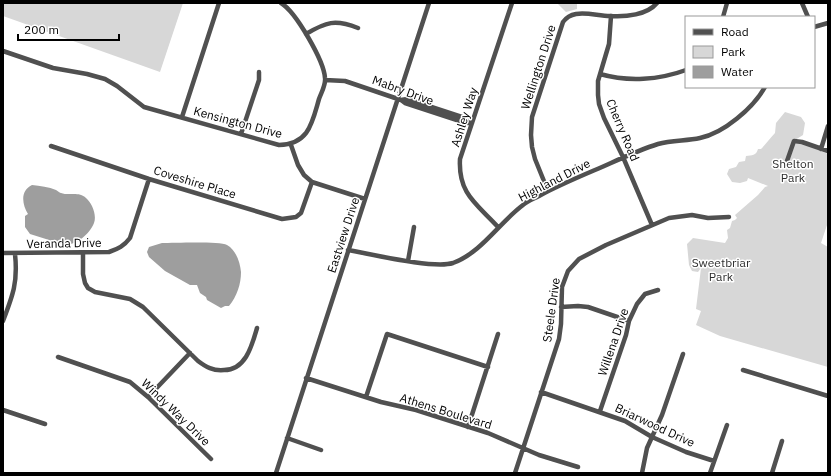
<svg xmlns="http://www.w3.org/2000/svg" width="831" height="476" font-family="'IBM Plex Sans',sans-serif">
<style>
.green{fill:#d7d7d7}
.water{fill:#9e9e9e}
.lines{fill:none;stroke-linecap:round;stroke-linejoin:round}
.minor{stroke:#505050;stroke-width:4.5}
.labels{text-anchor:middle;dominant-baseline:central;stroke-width:3;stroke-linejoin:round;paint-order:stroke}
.street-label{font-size:12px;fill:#000;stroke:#fff}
.park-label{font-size:12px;fill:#2e2e2e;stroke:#fff}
</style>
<rect width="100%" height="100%" fill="#fff"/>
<path class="green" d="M3,3H183L160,72L3,16Z
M557,3H577V9L566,12Z
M785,112L801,117L805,123L803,135L795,140L828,154V222L821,243L828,247V367L720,336L696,325L701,311L696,309L701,268L698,272L692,271L689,265L687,244L693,238L725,243L728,238L727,230L730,228L732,221L735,220L737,218L735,215L758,195L765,187L768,186L748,178L747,181L740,183L732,182L727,174L729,169L736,167L739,162L745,161L746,156C752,155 756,156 758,149H761C766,144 770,138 775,133L776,123Z"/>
<path class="water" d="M32,185C40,186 49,187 56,190C58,191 60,193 61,193C69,196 79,191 86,198C92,203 97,215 94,223C90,234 76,245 65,245L30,234L25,227V216L28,214C22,204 20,191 32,185Z
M162,243C174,243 220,241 227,245C236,250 240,262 241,272C241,284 237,296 229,306H225L221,308L207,300L206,297L200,293L197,285H190L165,271L149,257L147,252L149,247Z"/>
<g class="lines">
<path class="minor" d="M802,3L808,17
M611,16L609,44L598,81V95L599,104L604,118L623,157L652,225
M723,17L727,3
M814,27L828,23
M306,34C326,22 335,19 358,28
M3,51L53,68L87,74L105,79L117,86L144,107L279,145C309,144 312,123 319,99C321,93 326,85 325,78C324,61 296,12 281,3
M600,74C628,82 659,80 686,70
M325,80L345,81L401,100L405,103L466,123H472
M401,100L407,99L468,119L472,123
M182,117L219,3
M241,134L259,80V72
M291,145L298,165L304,175L312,182L365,199
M51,146L149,179L282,219L296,217L301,213L312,182
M821,149L828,126
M787,161L794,141L802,142L828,151
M548,191L535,159L532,147L531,135L532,117L563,22C566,18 570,15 576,14C587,12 599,16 610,16C626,17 647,15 657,3
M498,227C477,204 458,194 460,159L512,3
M348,250C371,254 433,269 453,263C481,253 500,222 523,205C527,201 533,199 539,196C559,185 581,176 602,167C620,159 639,150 658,144C672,140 686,141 700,138C724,133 753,108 765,87
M3,253L109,252C118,249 124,246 130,238L149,179
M83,253V274L85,283L88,288L95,292L130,299L143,307L198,361C206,367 213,371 224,370C246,370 252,345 257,328
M408,261L414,227
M561,307L578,306L588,307L629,321
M3,321C13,295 18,282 15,254
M58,357L130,382L148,397L211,459
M743,370L828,396
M306,378L381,402L416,410L488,433L539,455L578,467
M541,392L625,421L652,437L686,452L714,461
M148,397L190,353
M366,397L387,334L488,367
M3,410L45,424
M600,411L626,335L629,321L637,304L645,294L658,290
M468,427L498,334
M287,438L321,450
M276,473L429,3
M515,473L559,339L561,324L562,287L568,271L579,259L606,245L669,218L692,215L708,218L729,217
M642,473L647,448L662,415L683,354
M710,473L727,425
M772,473L782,441"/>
</g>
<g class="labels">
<g class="street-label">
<text transform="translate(538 67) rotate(-72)">Wellington Drive</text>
<text transform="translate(403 90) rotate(20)">Mabry Drive</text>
<text transform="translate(464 117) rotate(-72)">Ashley Way</text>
<text transform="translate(238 122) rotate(15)">Kensington Drive</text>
<text transform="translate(623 130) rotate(67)">Cherry Road</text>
<text transform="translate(554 180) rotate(-27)">Highland Drive</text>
<text transform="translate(195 182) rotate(17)">Coveshire Place</text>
<text transform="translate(343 235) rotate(-72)">Eastview Drive</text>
<text transform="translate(64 243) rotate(-1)">Veranda Drive</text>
<text transform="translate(551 310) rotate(-82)">Steele Drive</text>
<text transform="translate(613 342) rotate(-71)">Willena Drive</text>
<text transform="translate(446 411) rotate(17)">Athens Boulevard</text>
<text transform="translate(176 412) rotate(44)">Windy Way Drive</text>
<text transform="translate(655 425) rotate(25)">Briarwood Drive</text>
</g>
<g class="park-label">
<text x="793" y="163">Shelton<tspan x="793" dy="14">Park</tspan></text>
<text x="721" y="262">Sweetbriar<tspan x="721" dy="14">Park</tspan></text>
</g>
</g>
<rect width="831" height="476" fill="none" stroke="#000000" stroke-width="8"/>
<rect x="685" y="16" width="130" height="72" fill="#ffffff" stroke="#999999"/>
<rect x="693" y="29" width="20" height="6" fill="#505050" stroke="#999999"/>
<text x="721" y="36" font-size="12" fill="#000000">Road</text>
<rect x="693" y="46" width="20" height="12" fill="#d7d7d7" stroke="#999999"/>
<text x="721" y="56" font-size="12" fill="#000000">Park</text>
<rect x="693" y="66" width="20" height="12" fill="#9e9e9e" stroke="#999999"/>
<text x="721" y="76" font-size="12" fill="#000000">Water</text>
<path d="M18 34v6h101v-6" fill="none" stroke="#000000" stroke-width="2"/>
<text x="24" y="34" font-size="12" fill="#000000" stroke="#ffffff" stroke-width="3" paint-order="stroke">200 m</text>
</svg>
